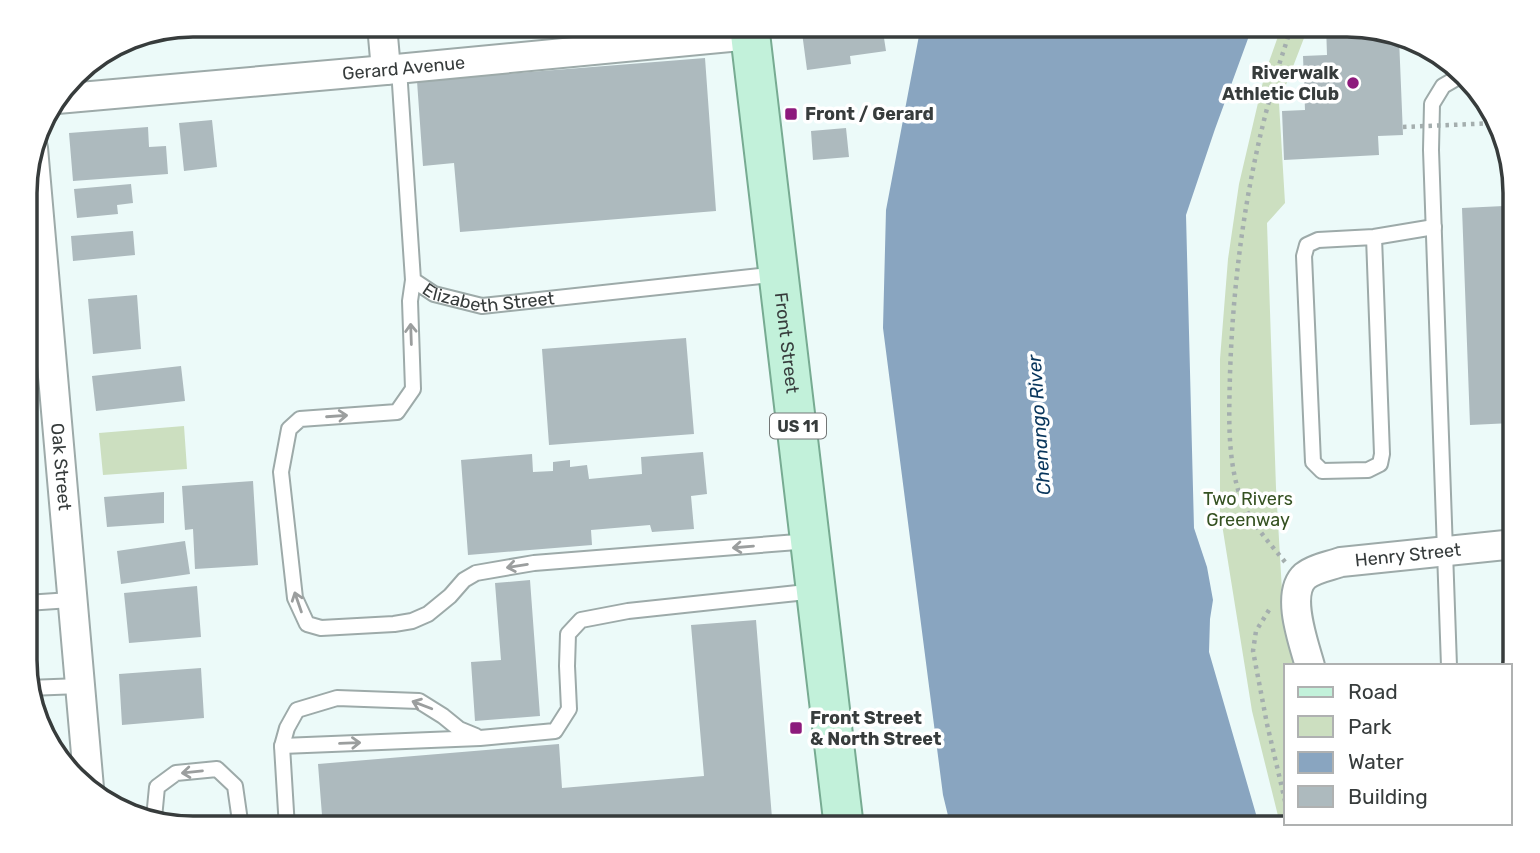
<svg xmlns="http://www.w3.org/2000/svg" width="1540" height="853" font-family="Rubik,sans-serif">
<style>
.green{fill:#ccdfc0}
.water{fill:#89a5c0}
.building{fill:#adbabe}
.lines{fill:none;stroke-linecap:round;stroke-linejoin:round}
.lane-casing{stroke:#9daaa9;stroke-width:18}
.street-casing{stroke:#9daaa9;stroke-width:32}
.primary-casing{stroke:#77ab92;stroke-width:42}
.path{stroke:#a4aeae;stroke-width:4.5;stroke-dasharray:3.5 5;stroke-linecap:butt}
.lane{stroke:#fff;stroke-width:14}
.street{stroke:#fff;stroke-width:28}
.primary{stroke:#c2f1da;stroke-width:38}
.path-bridge{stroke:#a4aeae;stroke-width:4.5;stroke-dasharray:3.5 5;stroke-linecap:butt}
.oneway{stroke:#9b9e9e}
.poi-dot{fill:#8d1a7c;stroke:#fff;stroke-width:2.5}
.labels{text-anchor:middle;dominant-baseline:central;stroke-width:7;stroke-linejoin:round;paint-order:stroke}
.shield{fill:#fff;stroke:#737676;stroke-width:2}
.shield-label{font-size:16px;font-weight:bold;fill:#373c3c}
.street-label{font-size:18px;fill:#373c3c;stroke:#fff}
.poi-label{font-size:18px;font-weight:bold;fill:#373c3c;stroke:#fff;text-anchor:start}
.park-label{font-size:18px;fill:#355121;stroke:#fff}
.water-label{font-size:19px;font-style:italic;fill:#09365c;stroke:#fff}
.rim{fill:none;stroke:#373c3c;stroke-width:3.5}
</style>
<rect width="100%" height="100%" fill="#ecfaf9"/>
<path class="green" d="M1282,25H1309L1279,103L1285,203L1267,223L1276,488L1283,608L1298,666H1286V823H1316L1318,828H1281L1252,711L1220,512V359L1228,259L1239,184L1265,73Z
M184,426L187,469L103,475L99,433Z"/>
<path class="water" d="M921,25H1253L1215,129L1186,215L1194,528L1207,567L1213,600L1210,619L1209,652L1260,828H951L943,795L883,328L886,210Z"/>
<path class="building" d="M412,25H475V26L413,32Z
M801,25H882L886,51L850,56L851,64L807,70Z
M1326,25H1348L1399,38L1403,135L1378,136L1379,155L1284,160L1282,111L1305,110L1303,56L1327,55Z
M705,58L716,211L460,232L454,163L423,166L417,81Z
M212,120L217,167L184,171L179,123Z
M148,127L149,147L166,146L168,174L73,181L69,133Z
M846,128L849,157L813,160L811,131Z
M1501,143L1515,181V435H1513L1512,423L1470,425L1462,208L1504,206Z
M131,184L133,203L117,205L118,214L77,218L74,189Z
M133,231L135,255L73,261L71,236Z
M137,295L141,349L93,354L88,299Z
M686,338L694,434L549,445L542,349Z
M181,366L185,401L96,411L92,376Z
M703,452L707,494L691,496L694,529L652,532L650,525L591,530L592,545L468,555L461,460L532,454L533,472L553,471V462L570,460V467L587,465L589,479L642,474L641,457Z
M253,481L258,565L195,569L193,529L185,530L182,486Z
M164,492V523L107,527L104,497Z
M185,541L190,574L121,584L117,551Z
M530,580L540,716L475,721L471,662L501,660L495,583Z
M197,586L201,637L129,643L124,593Z
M756,620L772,818L650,828H323L318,764L559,744L562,788L704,776L691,625Z
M201,668L204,718L122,725L119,674Z"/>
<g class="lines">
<defs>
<g id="lane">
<path d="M584,25L585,51"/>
<path id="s1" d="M399,69L413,280L434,294L482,306L779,274"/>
<path d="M1374,237L1382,454L1380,464L1368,470L1322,471L1313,462L1304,256L1307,245L1318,240L1374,237L1434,227"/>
<path d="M413,280L410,301L413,389L397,412L300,419L289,429L281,472L295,598L307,624L321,628L394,624L412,621L428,614L450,596L464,580L476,573L534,563L810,541"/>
<path d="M26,603L71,600"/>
<path d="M1449,666L1431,150L1432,104L1443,86L1462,75"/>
<path d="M28,688L80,686"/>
<path d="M282,746L480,738L555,731L569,709L567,666L568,634L581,620L628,611L816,591"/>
<path d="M154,818L157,787L176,773L217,769L235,786L241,828"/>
<path d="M287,828L282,746L287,728L297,710L337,698L419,701L443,716L459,729L476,736"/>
</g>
<g id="street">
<path d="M382,25L386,70"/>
<path id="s2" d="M57,99L386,70L751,35"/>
<path id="s3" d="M33,148L89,788"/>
<path id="s4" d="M1310,666C1304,644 1285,594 1305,576C1315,568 1330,566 1341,562L1515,544"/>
<path d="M1354,823L1356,828"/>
</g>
<g id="primary">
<path id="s5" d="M749,25L844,828"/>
</g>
</defs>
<use href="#lane" class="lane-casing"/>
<use href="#street" class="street-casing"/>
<use href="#primary" class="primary-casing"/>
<path class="path" d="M1285,562C1268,541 1249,521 1240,496C1227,457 1229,415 1230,374C1233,282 1245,190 1269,101C1275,75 1284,50 1292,25
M1269,610L1256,631L1253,651L1267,724L1286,805
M1291,823L1292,828"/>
<use href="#lane" class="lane"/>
<use href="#street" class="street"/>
<use href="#primary" class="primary"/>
<path class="path-bridge" d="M1403,127L1496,123"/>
</g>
<defs><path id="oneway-shaft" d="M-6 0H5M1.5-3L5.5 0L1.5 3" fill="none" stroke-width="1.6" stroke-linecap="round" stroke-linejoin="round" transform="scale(1.75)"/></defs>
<g class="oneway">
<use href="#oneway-shaft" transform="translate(411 334) rotate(-92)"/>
<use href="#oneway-shaft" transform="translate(337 416) rotate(-4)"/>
<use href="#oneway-shaft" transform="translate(743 547) rotate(175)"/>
<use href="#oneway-shaft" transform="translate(517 566) rotate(171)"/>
<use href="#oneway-shaft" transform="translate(298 602) rotate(-109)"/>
<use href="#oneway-shaft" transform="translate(422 705) rotate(-159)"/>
<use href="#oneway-shaft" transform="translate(350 743) rotate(-2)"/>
<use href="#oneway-shaft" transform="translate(192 772) rotate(174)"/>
</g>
<g class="poi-dot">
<circle cx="1353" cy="83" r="7"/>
<rect x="784" y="107" width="14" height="14" rx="3.5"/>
<rect x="789" y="721" width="14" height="14" rx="3.5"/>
</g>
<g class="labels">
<rect class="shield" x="770" y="413.5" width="56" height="25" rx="5"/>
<g class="shield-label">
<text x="798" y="426">US 11</text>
</g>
<g class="street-label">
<text stroke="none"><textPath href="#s2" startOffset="348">Gerard Avenue</textPath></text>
<text stroke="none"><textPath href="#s1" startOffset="292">Elizabeth Street</textPath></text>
<text stroke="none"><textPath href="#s5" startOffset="320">Front Street</textPath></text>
<text stroke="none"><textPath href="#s3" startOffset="320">Oak Street</textPath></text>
<text stroke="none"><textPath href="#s4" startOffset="200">Henry Street</textPath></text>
</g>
<g class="poi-label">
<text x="1339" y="73" text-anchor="end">Riverwalk<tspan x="1339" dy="21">Athletic Club</tspan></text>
<text x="805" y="114">Front / Gerard</text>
<text x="810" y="718">Front Street<tspan x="810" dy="21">&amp; North Street</tspan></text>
</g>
<g class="park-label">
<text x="1248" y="499">Two Rivers<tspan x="1248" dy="21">Greenway</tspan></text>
</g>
<g class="water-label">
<text transform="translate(1039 425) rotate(-94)">Chenango River</text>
</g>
</g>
<path d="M0 0H1540V853H0ZM193 37H1347A156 156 0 0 1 1503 193V660A156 156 0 0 1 1347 816H193A156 156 0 0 1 37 660V193A156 156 0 0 1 193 37Z" fill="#fff" fill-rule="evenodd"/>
<path class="rim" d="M193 37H1347A156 156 0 0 1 1503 193V660A156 156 0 0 1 1347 816H193A156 156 0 0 1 37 660V193A156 156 0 0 1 193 37Z"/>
<rect x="1284" y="664" width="228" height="161" fill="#ffffff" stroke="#afb1b1" stroke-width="2"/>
<rect x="1298" y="687" width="35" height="10" fill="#c2f1da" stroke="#afb1b1" stroke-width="2"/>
<text x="1348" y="699" font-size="21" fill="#373c3c">Road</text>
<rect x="1298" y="716" width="35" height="21" fill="#ccdfc0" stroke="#afb1b1" stroke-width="2"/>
<text x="1348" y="734" font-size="21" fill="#373c3c">Park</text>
<rect x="1298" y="752" width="35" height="21" fill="#89a5c0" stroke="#afb1b1" stroke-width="2"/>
<text x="1348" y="769" font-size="21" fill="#373c3c">Water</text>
<rect x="1298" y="786" width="35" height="21" fill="#adbabe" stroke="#afb1b1" stroke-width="2"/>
<text x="1348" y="804" font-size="21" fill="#373c3c">Building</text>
</svg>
